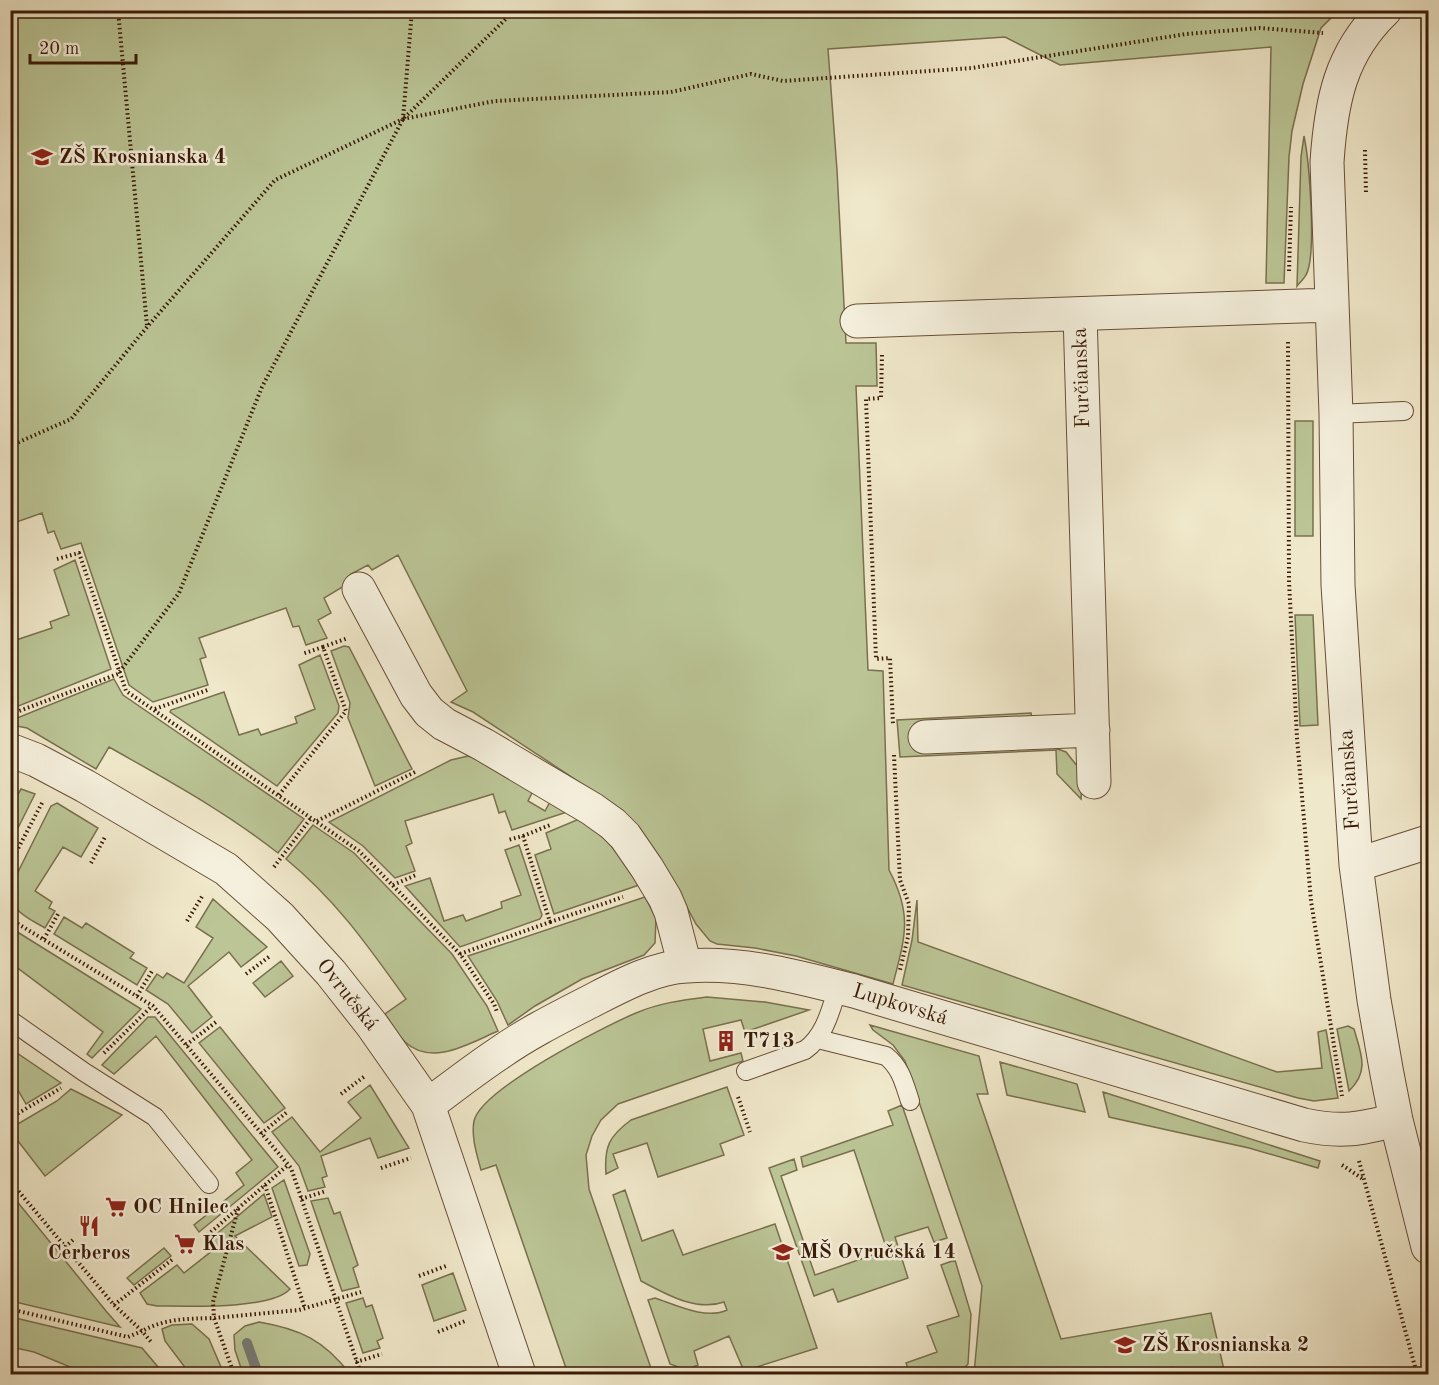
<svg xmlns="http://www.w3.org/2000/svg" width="1439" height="1385" font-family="'Old Standard TT',serif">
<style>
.green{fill:#bbc596;stroke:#7a704e;stroke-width:1.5}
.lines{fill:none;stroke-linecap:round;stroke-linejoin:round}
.stream{stroke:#777c77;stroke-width:10}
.service-casing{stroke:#684e37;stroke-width:20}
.minor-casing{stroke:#684e37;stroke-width:35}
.path{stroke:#3a1a06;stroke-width:4;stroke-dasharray:1.5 3;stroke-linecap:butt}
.service{stroke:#f5f0dd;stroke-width:18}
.minor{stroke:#f5f0dd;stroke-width:33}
.labels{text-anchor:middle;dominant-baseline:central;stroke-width:5;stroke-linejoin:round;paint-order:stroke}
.poi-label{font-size:21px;font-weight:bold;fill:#3a1a06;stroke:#f5f0dd;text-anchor:start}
.street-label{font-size:21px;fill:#3a1a06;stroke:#f5f0dd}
</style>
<rect width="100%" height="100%" fill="#f0e8ca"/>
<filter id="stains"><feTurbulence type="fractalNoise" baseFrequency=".00333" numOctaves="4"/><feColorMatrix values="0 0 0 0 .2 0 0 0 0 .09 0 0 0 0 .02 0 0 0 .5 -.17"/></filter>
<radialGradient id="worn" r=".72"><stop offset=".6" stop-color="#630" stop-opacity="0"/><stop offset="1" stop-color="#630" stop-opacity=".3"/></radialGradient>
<path class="green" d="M10,11H1338L1321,28L1303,84L1292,131L1289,157L1284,283H1266L1271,47L1060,65L1005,37L828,49L837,170L846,343H876L877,386H856L868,670L883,671L889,870C913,915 905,937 893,984L796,956L755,948L717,944L710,941L696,924L669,874L611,803L473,712L451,702L467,691L398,555L372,570L368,565L351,574L354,580L324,598L331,613L318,620L327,638L306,645L299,626L293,627L286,608L199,638L206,657L200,659L208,685L153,702L129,685L81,543L61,549L54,531L48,533L42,513L11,524Z
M1304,136C1309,160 1317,256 1306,275C1304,279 1299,283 1297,286L1301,157Z
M1295,421H1313V536H1295Z
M75,560L111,669L11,709V636L13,635L16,640L52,628L50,622L69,615L54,570Z
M1295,615H1313L1318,725L1300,726Z
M344,646L349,647L412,769L375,786L348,718L350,703L331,651Z
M320,655L339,706L338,713L277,786L170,712L171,710L224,692L239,735L258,729L261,735L297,723L295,717L315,709L299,665Z
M114,679L123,695L304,819L278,853C223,810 169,781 109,747L96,769L27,728L11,725L12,720Z
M1031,713L1032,718L1055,748L1066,752L1078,767L1082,779L1081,799L1057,774L1056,750L900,757L897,720Z
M468,756L479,759L533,791L528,801L545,811L551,800L567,812L512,830L505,811L499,813L493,794L405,821L412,843L406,846L415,871L395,878L363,846L329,822L451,760Z
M21,789L35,794L11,842V806Z
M57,803L98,828L81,857L63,847L35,891L52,902L49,908L55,911L45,928C25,916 10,912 11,886L51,806Z
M579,819C609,838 620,856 639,885L554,914L535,855L551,849L546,833Z
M313,825L354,853L452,954L487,1006L498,1031C470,1043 432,1067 405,1042C397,1034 391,1023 385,1014L406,999C368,946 337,901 286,859Z
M519,845L542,915L540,919L460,947L405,886L430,878L444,921L463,915L466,921L502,908L501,902L521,895L505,850Z
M645,897L656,918L655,943L644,955L582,979L535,1006L508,1025L497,1001L468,956Z
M213,899L267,947L241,967L229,952L188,986L212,1017L192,1033L168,1004L146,990L157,974L163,978L167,973L184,983L213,938L196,927Z
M917,900L918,942L1277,1072L1322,1068L1318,1032L1326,1030L1338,1098L1314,1101L1298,1098L902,985L912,940Z
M64,917L82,928L86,923L134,953L130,958L147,968L137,985L54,934Z
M11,928L141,1009L92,1058L87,1054L103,1032L11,963Z
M281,961L293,976L265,997L253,983Z
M707,997L765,1002L809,1010L745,1032L741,1020L703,1029L710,1061L741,1053L743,1061L618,1104L601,1120L592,1136L586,1155L589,1189L653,1374H568L496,1165L481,1170C477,1155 471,1137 474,1121C481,1089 605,1026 636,1013C659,1003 683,1000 707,997Z
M148,1017H155L278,1167L199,1232L194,1225L244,1185L236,1173L252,1160L156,1036L114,1074L102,1065Z
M870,1025L979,1056L988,1094H977L1061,1339L1211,1313L1225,1374H1175L1172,1367L1142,1374H974L982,1286L905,1061L893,1045L873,1030Z
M1348,1026L1354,1029C1361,1054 1370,1071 1349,1091L1337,1029Z
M220,1027L285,1108L264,1123L199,1043Z
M10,1049H11L61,1083L26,1104L11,1078Z
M1000,1062L1077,1084L1085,1112L1007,1095Z
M370,1085L409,1148L378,1158L370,1138L321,1156L327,1176L322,1178L325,1187L308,1191L299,1166L272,1132L292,1117L320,1152L361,1118L348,1102Z
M727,1087L744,1135L720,1144L724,1155L658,1177L647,1143L613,1154L618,1168L606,1174C604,1147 609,1136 631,1120Z
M71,1089L122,1115L45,1176L11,1132V1128L57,1101Z
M1103,1092L1320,1161L1318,1168L1249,1148L1109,1117Z
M902,1105L947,1238L934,1242L928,1227L895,1237L908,1278L838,1302L833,1289L814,1296L769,1168L794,1159L797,1170L781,1176L815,1275L887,1250L854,1150L803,1167L801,1157L893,1125L888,1111Z
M284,1180L310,1254L307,1265L299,1266L272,1188Z
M625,1190L642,1241L673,1230L683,1255L775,1224L817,1348L744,1371L729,1336L694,1351L698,1365L686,1370L670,1364L648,1300L655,1298C676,1305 706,1320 727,1310L724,1302C696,1312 666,1294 641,1281L613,1195Z
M11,1194L106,1311L120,1327L11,1301Z
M264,1194L272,1217L235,1236L290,1289C271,1310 186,1306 157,1306L147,1304L140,1293L177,1265L184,1273L213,1250L207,1242Z
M328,1198L334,1214L340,1212L358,1265L353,1268L359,1287L342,1291L311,1201Z
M164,1248L171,1256L134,1285L127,1278Z
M955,1260L971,1314L968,1364L960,1373L954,1374H910L906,1363L937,1352L927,1326L959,1316L941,1265Z
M453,1273L466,1310L434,1321L422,1285Z
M363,1298L366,1307L372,1305L383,1338L377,1341L380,1348L363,1353L346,1303Z
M11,1317L142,1348L164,1374H87L34,1352L11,1347Z
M259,1322C300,1329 324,1340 350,1374H243L235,1350L234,1335L245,1326Z
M192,1324L209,1339L224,1374H190L165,1341L162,1329L172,1325Z"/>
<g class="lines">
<path class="stream" d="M247,1343L258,1374"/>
<defs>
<path id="service" d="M1336,414L1404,411
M10,1020L84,1072L155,1117L209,1184
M818,1039L886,1056C901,1068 904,1083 910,1101
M746,1071L805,1050C825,1036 831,1009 838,987"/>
<path id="minor" d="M1385,10C1340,53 1331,102 1327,162L1336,414L1338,585L1356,865L1374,1000L1387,1074L1396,1120L1428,1247
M1080,314L1094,782
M857,321L1332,305
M359,589L416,695L429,712L444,724L484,745L592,809L613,824L625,836L647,868L665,898L671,912L685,966
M925,737L1093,730
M10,750L36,760L85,786L226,869L280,917L331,973L372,1025L428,1105L519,1374
M1356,865L1428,842
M428,1105C451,1088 474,1070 498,1054C529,1032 564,1015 597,998C624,984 657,967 687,966C744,962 800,977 854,991L1304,1125C1342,1133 1360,1129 1396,1120"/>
</defs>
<use href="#service" class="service-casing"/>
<use href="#minor" class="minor-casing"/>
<path class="path" d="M118,10L147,326
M1419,16L1428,11
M403,119L495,101L671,92L751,74L783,81L972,68L1186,34L1260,28L1323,33
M1365,150L1366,194
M1289,271L1291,207
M1288,342L1289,581L1297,738L1311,901L1342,1096
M882,355L881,398L866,399L876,659L890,658L893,724
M10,446L71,419L147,327L275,180L403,119L412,10
M57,559L79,553L126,691L359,851L460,954L494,1004L497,1012
M323,647L348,638
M155,709L210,689
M11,714L118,674L179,593L262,387L403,119L515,10
M894,755L900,880L909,904L908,937L900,970
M279,795L346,711L323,647L302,654
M317,821L415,772
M523,836L550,825
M91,863L105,837
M10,864L43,801
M274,867L311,818
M393,885L416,875
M10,919L153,1006L291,1168L361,1374
M187,921L203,895
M550,922L623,897
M44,939L58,914
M460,954L550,922L523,836L508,840
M246,974L270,956
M137,996L152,971
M186,1045L216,1022
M104,1053L152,1006
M341,1094L365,1076
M738,1097L750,1132
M10,1118L61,1088
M261,1134L287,1112
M1359,1161L1417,1374
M1342,1165L1363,1179
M381,1168L411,1158
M10,1181L114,1305L142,1331C167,1318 186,1319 214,1318L234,1374
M265,1185L305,1309
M301,1199L326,1191
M238,1209L213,1302L214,1318L299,1310L361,1292
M204,1238L288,1165
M65,1247L73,1240
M419,1276L446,1266
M114,1305L173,1259
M10,1309L128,1337L142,1331L152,1343
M438,1332L465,1321
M356,1362L382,1354"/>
<use href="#service" class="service"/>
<use href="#minor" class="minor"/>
</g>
<defs>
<symbol id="school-bare" viewBox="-9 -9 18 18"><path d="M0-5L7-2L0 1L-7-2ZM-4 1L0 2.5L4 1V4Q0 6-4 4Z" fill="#8f2418" stroke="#f5f0dd" stroke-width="2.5" paint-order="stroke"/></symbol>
<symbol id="building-bare" viewBox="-9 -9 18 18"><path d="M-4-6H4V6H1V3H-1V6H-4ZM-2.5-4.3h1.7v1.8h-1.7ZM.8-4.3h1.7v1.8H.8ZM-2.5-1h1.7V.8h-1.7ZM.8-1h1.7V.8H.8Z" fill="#8f2418" stroke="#f5f0dd" stroke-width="2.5" paint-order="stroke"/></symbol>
<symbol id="supermarket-bare" viewBox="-9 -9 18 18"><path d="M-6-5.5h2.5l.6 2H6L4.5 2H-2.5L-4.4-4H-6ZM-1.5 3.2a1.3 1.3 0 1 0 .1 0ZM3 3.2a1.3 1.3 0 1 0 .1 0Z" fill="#8f2418" stroke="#f5f0dd" stroke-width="2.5" paint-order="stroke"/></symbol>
<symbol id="restaurant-bare" viewBox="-9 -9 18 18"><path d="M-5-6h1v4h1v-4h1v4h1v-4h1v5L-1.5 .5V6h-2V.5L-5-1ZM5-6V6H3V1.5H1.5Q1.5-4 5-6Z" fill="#8f2418" stroke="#f5f0dd" stroke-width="2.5" paint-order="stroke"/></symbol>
</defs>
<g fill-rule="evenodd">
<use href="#school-bare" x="27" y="142" width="30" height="30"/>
<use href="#building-bare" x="711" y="1026" width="30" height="30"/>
<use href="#supermarket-bare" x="101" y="1192" width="30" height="30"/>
<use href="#restaurant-bare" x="74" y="1211" width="30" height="30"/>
<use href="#supermarket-bare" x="170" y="1229" width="30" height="30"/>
<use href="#school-bare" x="768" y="1237" width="30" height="30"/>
<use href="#school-bare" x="1110" y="1330" width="30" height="30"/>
</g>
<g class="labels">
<g class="poi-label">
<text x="59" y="157">ZŠ Krosnianska 4</text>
<text x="743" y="1041">T713</text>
<text x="133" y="1207">OC Hnilec</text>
<text x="202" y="1244">Klas</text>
<text x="800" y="1252">MŠ Ovručská 14</text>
<text x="89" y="1253" text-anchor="middle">Cerberos</text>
<text x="1142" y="1345">ZŠ Krosnianska 2</text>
</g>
<g class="street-label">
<text transform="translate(1082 378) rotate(-92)">Furčianska</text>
<text transform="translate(1350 780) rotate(-94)">Furčianska</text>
<text transform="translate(347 995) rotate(51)">Ovručská</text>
<text transform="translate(900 1005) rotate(17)">Lupkovská</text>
</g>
</g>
<rect width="1439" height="1385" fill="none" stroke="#f0e8ca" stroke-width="36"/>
<rect x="12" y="12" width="1415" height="1361" fill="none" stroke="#3a1a06" stroke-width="3"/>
<rect x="18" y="18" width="1403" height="1349" fill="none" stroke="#3a1a06" stroke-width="1.5"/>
<path d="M30 54v9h106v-9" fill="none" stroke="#3a1a06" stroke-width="3"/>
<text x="39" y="54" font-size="18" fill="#3a1a06" stroke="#f5f0dd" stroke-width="4.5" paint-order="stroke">20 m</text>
<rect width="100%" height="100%" filter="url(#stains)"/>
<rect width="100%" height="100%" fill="url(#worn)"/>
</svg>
